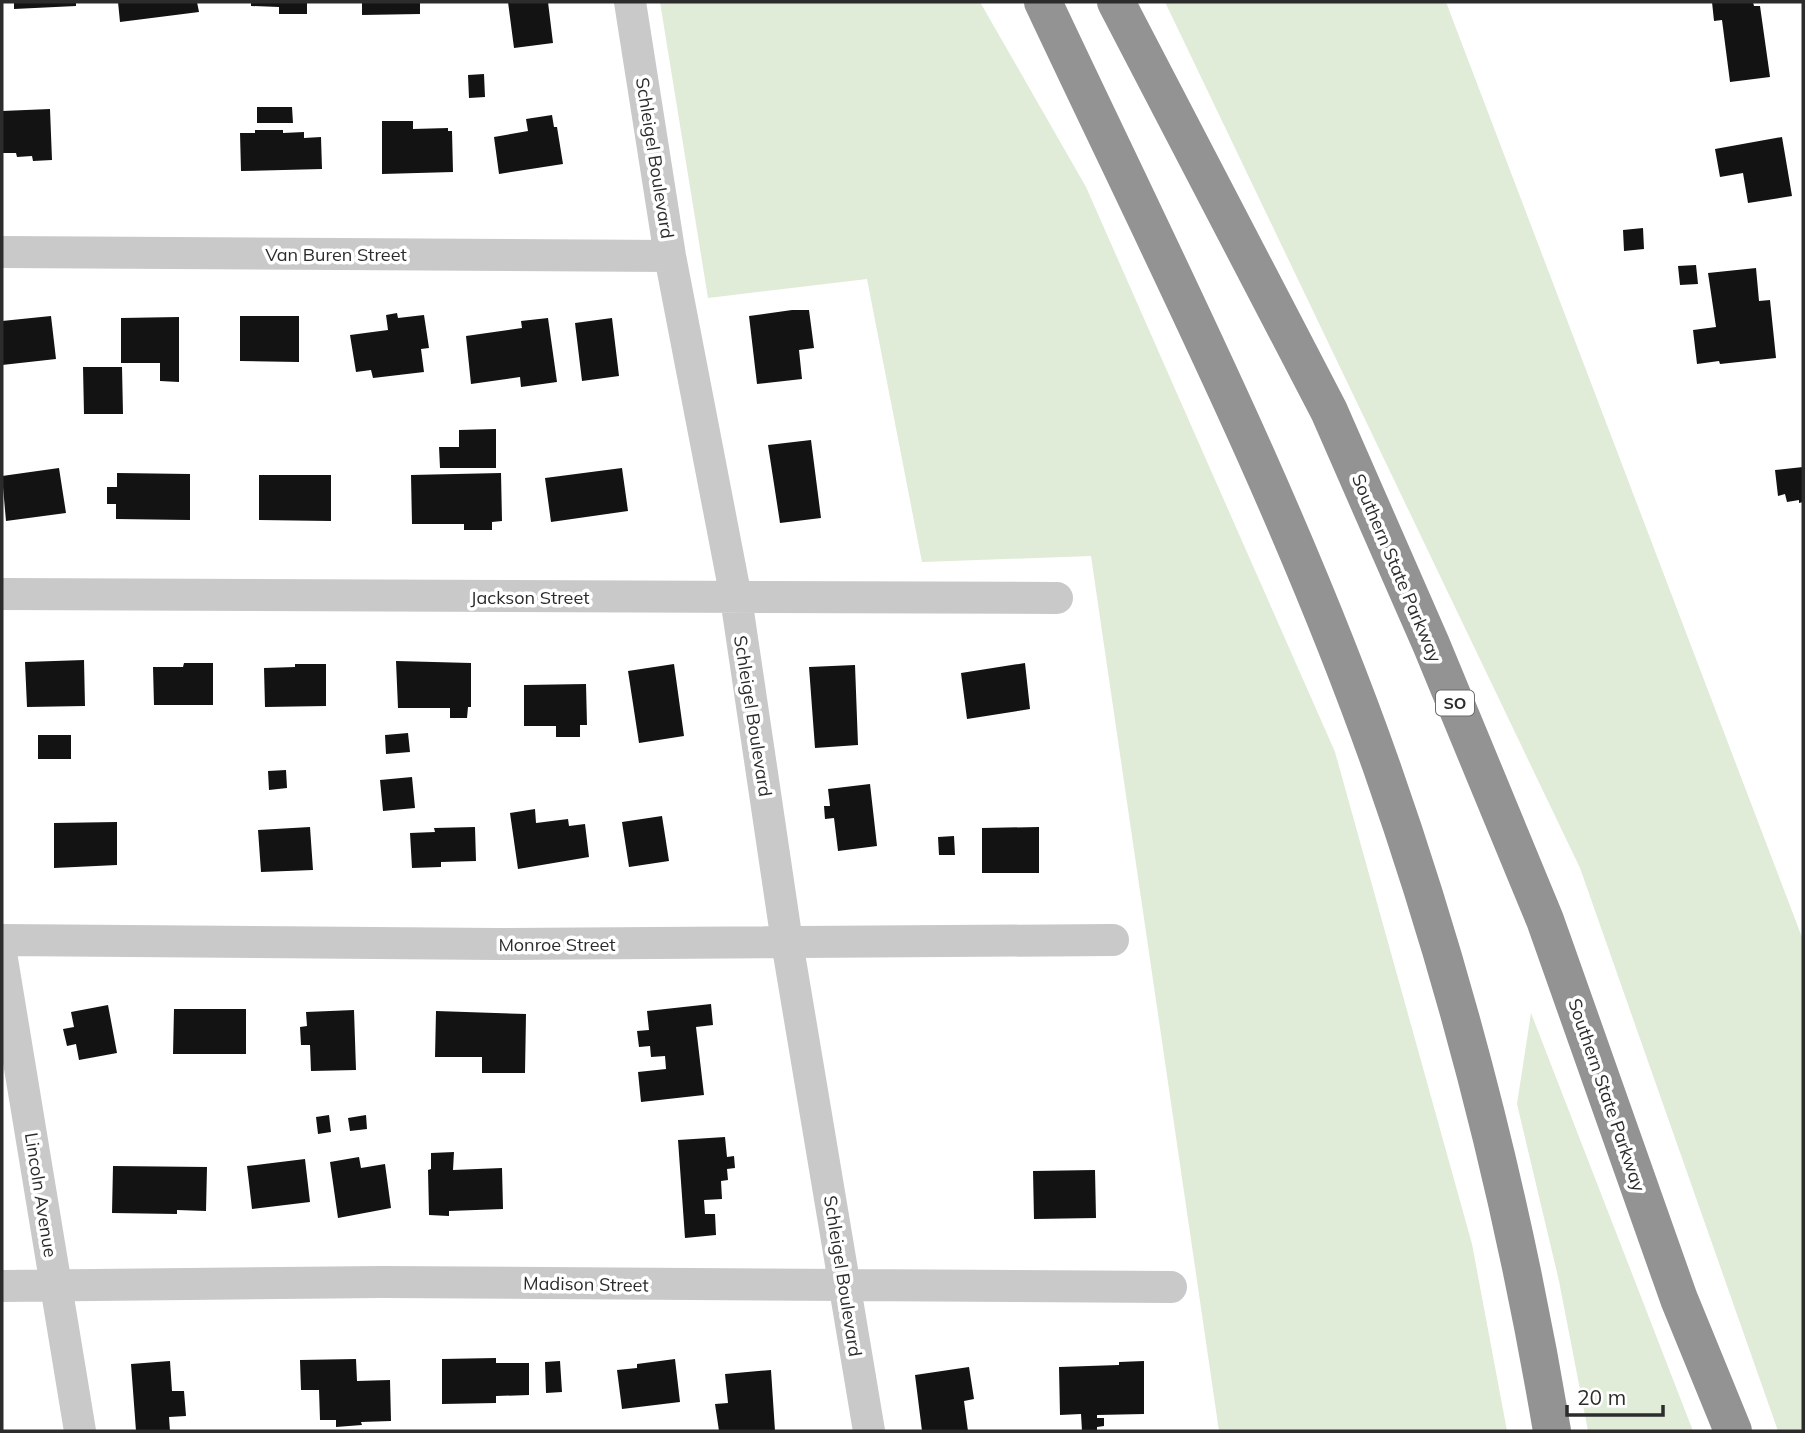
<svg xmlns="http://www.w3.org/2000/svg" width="1805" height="1433" font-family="Mulish,sans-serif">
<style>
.green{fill:#e0ebd8}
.building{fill:#131313}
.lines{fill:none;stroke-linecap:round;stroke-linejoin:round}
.minor{stroke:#c9c9c9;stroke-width:32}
.highway{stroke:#939393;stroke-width:38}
.labels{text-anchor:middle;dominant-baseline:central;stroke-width:7;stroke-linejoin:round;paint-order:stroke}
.shield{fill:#fff;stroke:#6b6b6b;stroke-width:2}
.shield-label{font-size:16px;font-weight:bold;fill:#2c2c2c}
.street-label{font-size:18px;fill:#2c2c2c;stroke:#fff}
</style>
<rect width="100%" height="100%" fill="#fff"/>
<path class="green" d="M660,2H980L1086,187L1335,752L1472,1244L1507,1431H1219L1091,556L922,562L867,279L708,298Z
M1165,2H1446L1803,940V1431H1778L1580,868Z
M1531,1013L1693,1431H1588L1559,1281L1517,1104Z"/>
<path class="building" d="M14,2H76V6L14,9Z
M118,2H197L199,12L120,22Z
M251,2H307V14H279V7L251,6Z
M362,2H420V14L362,15Z
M508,2H548L553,43L514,48Z
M1712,2H1753L1754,6H1760L1770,77L1730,82L1722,20L1714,21Z
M484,74L485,97L469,98L468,75Z
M257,107H292L293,123H257Z
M50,109L52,160L33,161L32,156L17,157L16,153H2V111Z
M552,115L554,127H557L563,164L499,174L494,137L528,131L526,119Z
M382,121H413V129L448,128V131H452L453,172L382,174Z
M255,130H283V133L304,132V138L321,137L322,169L241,171L240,133H255Z
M1782,137L1792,196L1748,203L1743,173L1720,177L1715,149Z
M1643,228L1644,249L1624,251L1623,230Z
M1696,265L1698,284L1680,285L1678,266Z
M1756,268L1759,301L1770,300L1776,358L1720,364L1719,361L1697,364L1693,330L1716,327L1708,273Z
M792,310H809L814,348L799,350L802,379L757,384L749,316Z
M397,313L398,318L424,315L429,348L421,349L424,372L373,378L371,370L356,372L350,335L388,330L386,315Z
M51,316L56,359L2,365V321Z
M240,316H299V362L240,361Z
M179,317V382L160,381V363H121V318Z
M548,318L557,382L521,387L520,377L471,384L466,336L522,328L521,321Z
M612,318L619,376L582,381L575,323Z
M83,367H122L123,414H84Z
M496,429V468H440L439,447H459V430Z
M811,440L821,518L780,523L768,445Z
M1803,467V502L1799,503V500L1787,502L1785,494L1778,496L1775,470Z
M59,468L66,513L6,521L2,476Z
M622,468L628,511L551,522L545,478Z
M117,473L190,474V520L116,519V504H107V487H117Z
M501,473L502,521L492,522V530H464V524H412L411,475Z
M259,475H331V521L259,520Z
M84,660L85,706L27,707L25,662Z
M396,661L471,663V707H468L467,718H450V708H398Z
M184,663H213V705H154L153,667H183Z
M1025,663L1030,709L967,719L961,673Z
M295,664H326V706L265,707L264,668L295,667Z
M674,664L684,736L639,743L628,671Z
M855,665L858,745L815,748L809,667Z
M586,684L587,725H580V737H556V726H524V685Z
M408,733L410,752L386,754L385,735Z
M38,735H71V759H38Z
M286,770L287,788L269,790L268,771Z
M412,777L415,808L383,811L380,780Z
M870,784L877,846L838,851L834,818L825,819L824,806H830L828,789Z
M535,809L536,823L568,819L569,826L585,824L589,857L518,869L510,813Z
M662,816L669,861L629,867L622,822Z
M117,822V865L54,868V823Z
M310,827L313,870L261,872L258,830Z
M475,827L476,861L441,862V867L412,868L410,833L435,832L434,828Z
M1039,827V873H982V828Z
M954,836L955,855H939L938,837Z
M711,1004L713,1025L696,1027L704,1095L641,1102L638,1072L666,1069L665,1056L651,1057L650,1046L639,1047L637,1031L649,1030L647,1011Z
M108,1005L117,1053L79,1060L76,1044L67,1046L63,1029L74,1027L71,1012Z
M174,1009H246V1054H173Z
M354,1010L356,1070L311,1071L310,1045H301L300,1027L307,1026L306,1012Z
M436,1011L526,1014L525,1073H482V1057H435Z
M329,1115L331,1132L318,1134L316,1117Z
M366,1115L367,1129L350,1131L348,1118Z
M725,1137L727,1157L734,1156L735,1168L727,1169L728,1180L721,1181L722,1199L704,1200L705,1214H715L716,1235L685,1238L678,1140Z
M454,1152L453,1170L502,1168L503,1209L449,1211V1216L429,1215L428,1170L431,1169V1153Z
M359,1157L361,1168L385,1164L391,1208L338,1218L330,1162Z
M305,1159L310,1202L252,1209L247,1166Z
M113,1166L207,1167L206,1211L177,1210V1214L112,1213Z
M1095,1170L1096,1218L1034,1219L1033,1171Z
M496,1358V1363H529V1395L496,1396V1403L442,1404V1359Z
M356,1359L357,1381L390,1380L391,1421L361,1422L362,1425L336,1427V1420H320L319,1390H301L300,1360Z
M675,1359L680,1402L622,1409L617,1370L637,1368V1364Z
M170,1361L172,1391H184L186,1416L169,1417L170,1431H136L131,1364Z
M560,1361L562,1392L546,1393L545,1362Z
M1144,1361V1414L1097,1415V1418H1104V1426L1097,1427V1430L1082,1431L1081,1414L1060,1415L1059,1367L1119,1365V1362Z
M969,1367L974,1399L964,1401L968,1431H922L915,1375Z
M771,1370L775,1431H719L715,1404L728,1403L725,1374Z"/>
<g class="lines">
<path class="minor" d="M630,2L670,256L736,598L787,942L869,1431
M2,252L670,256
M2,594L1057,598
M2,940L497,944L1113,940
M2,959L80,1431
M2,1286L382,1282L1171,1287"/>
<path class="highway" d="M1043,2C1161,253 1288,502 1381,765C1457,981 1514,1205 1552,1431
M1116,2L1329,411L1431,644L1545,920L1679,1299L1733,1431"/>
</g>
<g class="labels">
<rect class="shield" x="1436" y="690.5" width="38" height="25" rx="5"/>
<g class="shield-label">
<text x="1455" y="703">SO</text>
</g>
<g class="street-label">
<text transform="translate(655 158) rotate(81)">Schleigel Boulevard</text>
<text x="336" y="254">Van Buren Street</text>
<text transform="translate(1397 568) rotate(67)">Southern State Parkway</text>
<text x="530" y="597">Jackson Street</text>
<text transform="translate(753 716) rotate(81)">Schleigel Boulevard</text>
<text x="557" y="944">Monroe Street</text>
<text transform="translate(1607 1095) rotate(71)">Southern State Parkway</text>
<text transform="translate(41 1195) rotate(81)">Lincoln Avenue</text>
<text transform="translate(843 1276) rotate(81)">Schleigel Boulevard</text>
<text transform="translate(586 1284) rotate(1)">Madison Street</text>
</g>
</g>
<rect width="1805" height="1433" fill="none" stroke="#2c2c2c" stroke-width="7"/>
<path d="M1567 1405v10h96v-10" fill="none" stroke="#2c2c2c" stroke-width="3.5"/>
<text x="1577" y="1405" font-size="21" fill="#2c2c2c" stroke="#ffffff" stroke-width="5" paint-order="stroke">20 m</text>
</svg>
